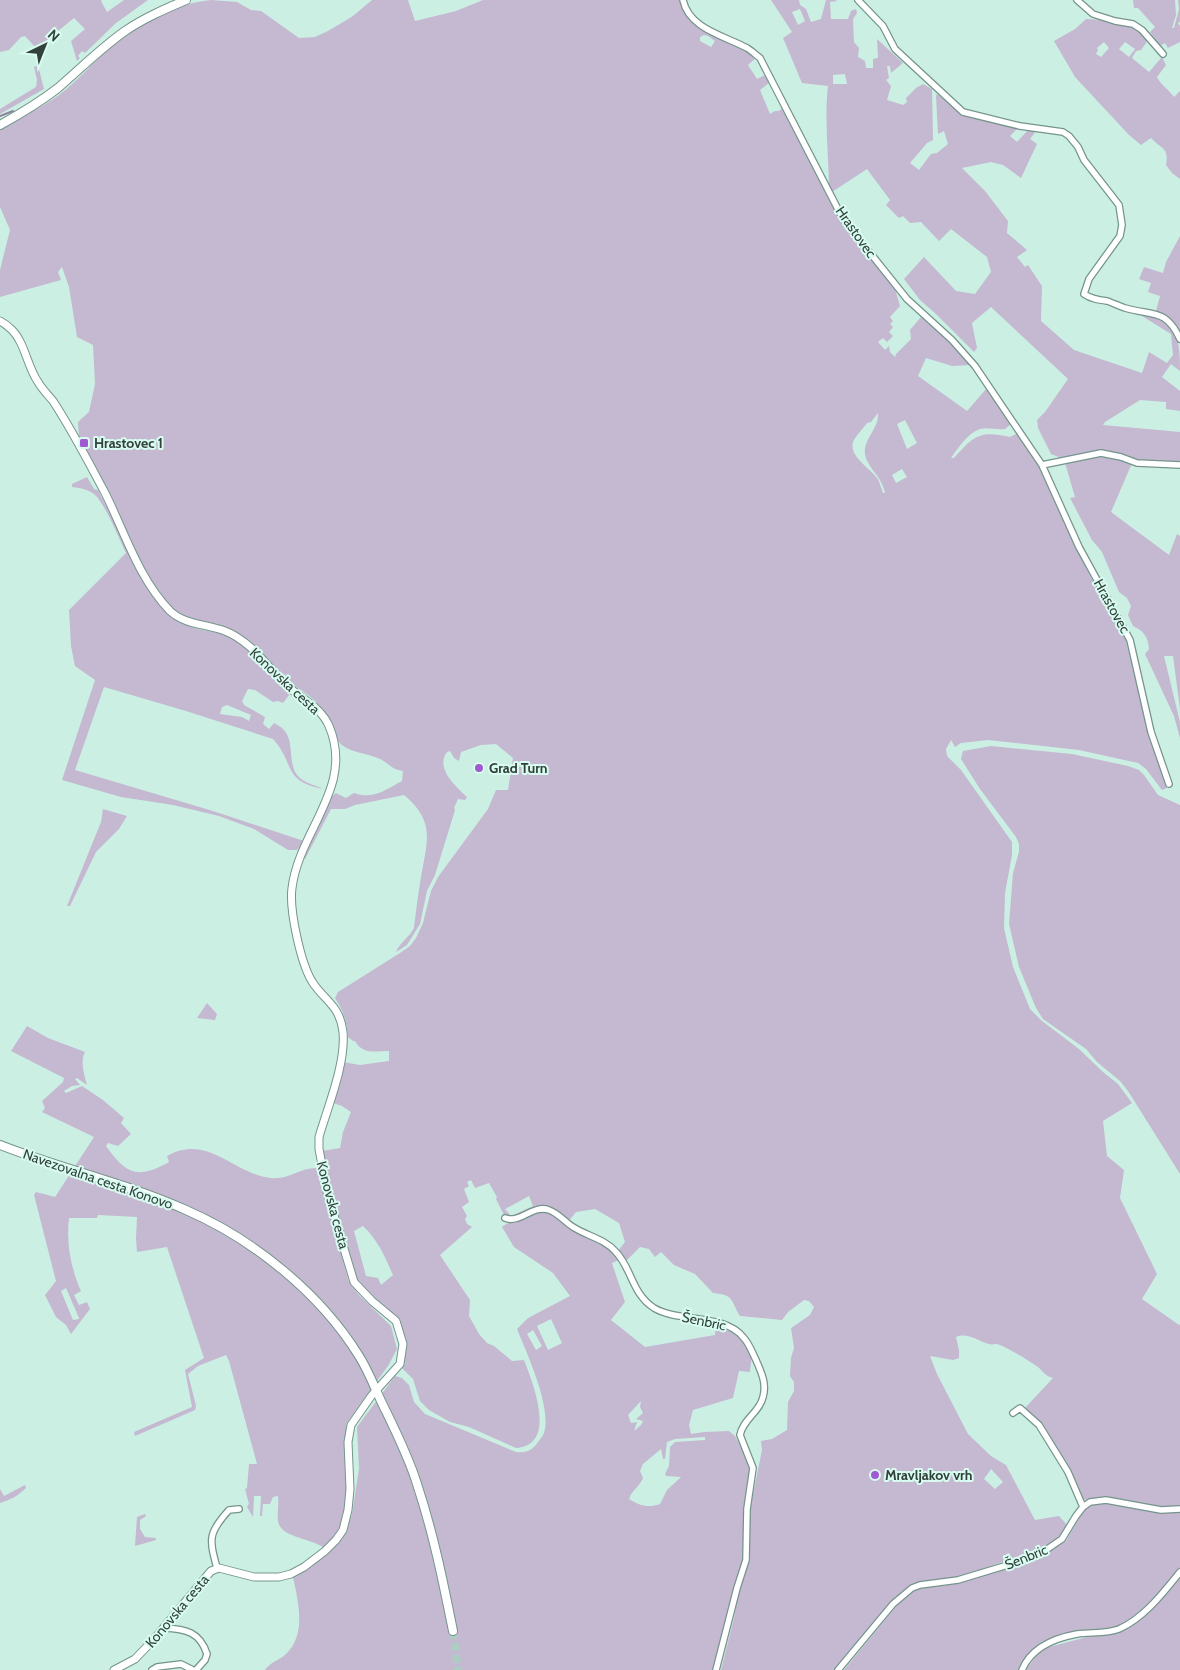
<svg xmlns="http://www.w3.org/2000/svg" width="1180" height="1670" font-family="Cabin,sans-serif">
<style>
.green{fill:#c5b8d1;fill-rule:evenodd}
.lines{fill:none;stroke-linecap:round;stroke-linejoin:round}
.stream{stroke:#8d839d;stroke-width:2}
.secondary-tunnel{stroke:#adccc2;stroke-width:8;stroke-dasharray:8 4;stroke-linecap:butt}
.minor-casing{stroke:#74958b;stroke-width:8}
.tertiary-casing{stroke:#74958b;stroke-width:9}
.secondary-casing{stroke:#74958b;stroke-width:10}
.minor{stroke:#fff;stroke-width:5.5}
.tertiary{stroke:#fff;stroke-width:7}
.secondary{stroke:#fff;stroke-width:8}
.poi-dot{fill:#9f5bd0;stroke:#d9fcf1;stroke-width:2}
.labels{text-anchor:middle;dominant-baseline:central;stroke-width:4;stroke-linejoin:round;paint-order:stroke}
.street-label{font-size:14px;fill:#32413c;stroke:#d9fcf1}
.poi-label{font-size:14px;font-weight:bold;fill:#32413c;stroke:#d9fcf1;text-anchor:start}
</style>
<rect width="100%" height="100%" fill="#ccefe4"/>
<path class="green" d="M0,0H102L101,1L107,12L124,0H148L116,23L85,53L82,51L78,56L80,58L77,61L71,41L85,29L74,18L58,31L40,49L35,47L25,36L21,37L9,50L0,52Z
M211,0L237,2L251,10L261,11L299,38L315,37L328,31L353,16L372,0H408L415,21L456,11L483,0H680C689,37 732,37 757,57L748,65L757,79L767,74L770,82L760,90L770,114L775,111H779L783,107L835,209L888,278L895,289L900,306L890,317L893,321L890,324L893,327L889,332L893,336L887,342L883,338L878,342L885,350L889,346L890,352L895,357L896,354L911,339L910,330L921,317L958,349L971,363L969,365L952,366L926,358L918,376L967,411L987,388L1011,424L1005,429C997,430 988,427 980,429C968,433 958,448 951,458H954C974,436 979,430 1010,437L1018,433L1039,467L1091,578L1122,625L1150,739L1161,766L1167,788L1162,790L1146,769L1138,763L1079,750L988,740L961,743L955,747L951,740L946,749L947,756L961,770L1012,842V855L1005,893L1004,928L1013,967L1030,1009L1042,1021L1079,1049L1103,1072L1118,1084L1132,1103L1103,1121L1107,1156L1124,1170L1120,1198L1157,1274L1142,1299L1179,1325L1180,1324V1505C1148,1513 1115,1490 1085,1500L1080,1496L1039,1423L1025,1408L1053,1378C1045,1377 1042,1369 1035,1365C1028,1360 1003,1345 997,1344C994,1344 991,1345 989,1344C978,1341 967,1332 956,1337L959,1350V1358L953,1360L930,1356L937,1374L968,1434L991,1456L1006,1465L1035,1520L1059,1516L1068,1526L1064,1536L1044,1550L999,1563L964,1576L914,1583L904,1590L877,1619L837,1670H721L734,1618L740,1583L747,1566L750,1555V1509L762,1450L761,1441L772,1439L787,1430L788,1402L794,1391V1382L790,1376L791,1358L794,1348L791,1328L810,1315L814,1307L809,1301L804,1300L788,1312L782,1320L740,1316C730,1300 735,1295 713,1293L695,1274L674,1265L661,1252L655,1257L649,1249L640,1247L625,1262L618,1251L625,1242L619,1223L595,1209L576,1212L568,1222C563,1218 558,1212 552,1209C541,1203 521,1215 508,1217L503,1213L496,1199L497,1197L489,1183L475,1188L471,1180L467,1182L469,1186L464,1189L469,1202L462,1207L467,1216L465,1219L467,1224L472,1227L440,1255L470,1300L469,1316L479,1334L487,1343L494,1346L512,1361L524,1360C533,1383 558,1446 516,1448L469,1427L450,1422L429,1410L420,1401L413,1379L402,1368L405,1363V1340L400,1321L369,1292L351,1283L324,1166L322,1151L340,1148L343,1132L351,1112L342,1106L333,1103L343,1062L360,1065L389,1061V1051C375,1051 363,1055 355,1041H353L348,1037C347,1022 343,1010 335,998L338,992L400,953L410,946L416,938L423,923L431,891L438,877L488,809L496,790H508L513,758L496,744L481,745L461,752L459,761L454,758L450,751L447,752C435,768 455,786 467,797L465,800L458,799L454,808L455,810L435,875L427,891L420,924L407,945L396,952C400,942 409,938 414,928C416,911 418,894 421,877C427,841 436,822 404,795L355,805L345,809H331L305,859L302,858L331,797L336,793L346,798L354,793C373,800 385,790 402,781L403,771C390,769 389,763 380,759C368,753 347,753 338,741C335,738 335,731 333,727C324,707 308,691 287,683L242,638L230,629L196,623L175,610L167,602L149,577L79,439L78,422L89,412L95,384L93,345L77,337L69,287L62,267L58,272L61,280L0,297V270L10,230L0,207V129C20,118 41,108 59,95C79,80 94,61 112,45C139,21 175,4 211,0ZM704,35L708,36L715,41L711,47L700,41V37ZM878,413C879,429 863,439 865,454C867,468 882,476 885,493H883C881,488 880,482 877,478C870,468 849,457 853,442C856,435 863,429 867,423L871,422ZM905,420L917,443L907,449L897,424ZM902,469L907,477L896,483L892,475ZM529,1196L533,1206L511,1216L505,1209ZM363,1226C378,1240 385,1257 393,1275L381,1285L378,1278L366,1276L354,1231ZM991,1469L1003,1482L995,1489L984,1479Z
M771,0H799L800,5L806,9L811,22L821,19L826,0H836L837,1L830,2L831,19H848L851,11L856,9L857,13L853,19L854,42L859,48L858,57L865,61L866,68H873V59L878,58L877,39L903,63L891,73L890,66H887L889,78L886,80L891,86L887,100L903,105L907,102L906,98L916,88L923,84L932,89L933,140L927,143L910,163L919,170L931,154L937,153L948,144L944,131L938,134L936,96L937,94L967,117L1018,128L1010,136L1017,142L1029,129L1036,131L1030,139L1037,144L1021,178L1003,165L991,162L962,168L985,191L1008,221L1007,233L1027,250L1017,257L1025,267L1028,265L1042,286L1041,321L1074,350L1142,373L1149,352L1167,363L1173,355L1171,334L1142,316L1141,312C1148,314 1158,316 1164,320C1180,331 1180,353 1180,371L1171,364L1162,377L1180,391V411L1166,409V402L1140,400L1105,422L1103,425L1180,432V462L1136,461L1107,452L1064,459L1051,454L1038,428L1037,420L1045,412L1068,379L991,307L972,323L977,348L974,352L936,314L920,300L904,279L924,257L956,291L975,294L991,272L987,257L951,229L939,241L921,222L910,223L903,216L899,218L886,205L890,200L867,169L832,192L829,191C829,156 824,121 828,86L802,83L783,38L792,32ZM800,9L805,21L798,25L792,12ZM845,74L847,84H833V75Z
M1133,0H1175L1176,15L1172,28H1174L1179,9L1178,0H1180V22L1178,23L1180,26V42L1168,48L1165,43L1160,46L1150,32L1155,27L1138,8H1134Z
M1086,19L1104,20L1135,27L1148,37L1146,43L1141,50L1136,51L1132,58L1149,72L1162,57L1166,65L1157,77C1159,83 1170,91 1174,97L1180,91V179L1172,173L1166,165C1169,147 1162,150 1151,138L1141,145L1129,135L1075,77L1054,41L1075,29ZM1104,42L1109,48L1101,57L1096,54L1098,50L1097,48ZM1125,42L1135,49L1129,57L1119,49Z
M38,65L44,89L0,114V109L36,87L37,80L34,67Z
M1180,236V333C1175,322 1167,316 1156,311L1160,296L1148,292L1151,283L1139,279L1144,267L1163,273L1166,262Z
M1103,456L1115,457L1132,463L1111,512L1169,555L1177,534L1180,536V709L1173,656H1164L1180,722V738L1174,716L1145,654L1149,649C1148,637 1144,631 1133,626L1128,615L1131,606L1127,598L1119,592L1102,552L1092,540L1070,498L1075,497L1065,463Z
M87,477L94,489L98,490L148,586C163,612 173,623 202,630C212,632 223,633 232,638C252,648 274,677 290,694L283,703L278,701L273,702L255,690L248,689L242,701L244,705L265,717L263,724L269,729L274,723C277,725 282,727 284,730C295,742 287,764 298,776C304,783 315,785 323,789C282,781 295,763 273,739L186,711L104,687L75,770L213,811L304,841L297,850H288L254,829L219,816L173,805L121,797L62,780L95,680L75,666L71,646L69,610L126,553C120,540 104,502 94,494C87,489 80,488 72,487V484ZM227,705L251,715L249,721L242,717L220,714L222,707Z
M991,746L1072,754L1128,766L1139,770L1144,775L1158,795L1180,805V1174L1128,1091L1120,1081L1097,1062L1086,1049L1043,1019L1036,1008L1019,967L1009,924L1013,873L1019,852V844L1016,837L980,789L961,759L963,751Z
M103,809L127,816L119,829L96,852L70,906H67L101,822Z
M207,1003L217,1014L215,1020L197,1018Z
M27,1026L48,1038L85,1052C80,1062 84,1074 87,1085L77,1078L75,1079L80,1085L72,1086L64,1091L66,1093L82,1086L103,1100L124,1118L121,1123L131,1134L118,1146L108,1143L106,1146C126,1174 137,1180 169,1162L167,1156C208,1133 233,1174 271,1178C288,1180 300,1168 316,1168L318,1171L349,1282L360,1296L391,1326L397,1349L388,1366L346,1424L352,1451L343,1527L332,1542L324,1548C312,1538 279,1538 278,1520C277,1513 279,1504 278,1496L273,1497L270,1504H263L262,1516H260L261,1496H254L253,1517L247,1507L249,1504L245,1489L247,1488L249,1464H257L229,1361L226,1355L198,1366L188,1374L196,1406L195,1410L135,1436L134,1432L192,1407L185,1370L204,1358L167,1247L137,1252L136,1239L137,1217L98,1215L97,1218H69C66,1243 71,1269 81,1291L74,1295L79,1305L87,1302L90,1309L71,1334L66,1325L56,1317L45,1295L56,1281L34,1195L36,1192L55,1197L94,1137L42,1112L45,1108L42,1101L63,1082L64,1078L11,1051ZM66,1288L79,1318V1319L73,1320L61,1291Z
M542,1210L546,1211L609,1247L619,1260L612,1263L625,1302L611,1320L645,1347L715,1335L716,1324C732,1329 747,1339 751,1356C752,1360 750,1367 750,1372L739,1371L733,1398L693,1410L689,1425L691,1434L704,1432L729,1431L735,1436L750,1464L751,1472L745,1553L714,1670H265C270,1662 280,1660 286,1654C307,1634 298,1601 293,1577L327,1554L339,1543L346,1531L352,1514L359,1469L357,1427L395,1376L402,1378L409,1385L414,1402L425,1414L516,1452C526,1453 532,1451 538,1442C540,1439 543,1436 544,1433C552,1407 527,1354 517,1329L528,1318L570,1296L553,1273L514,1247L502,1227C511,1220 531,1215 542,1210ZM551,1319L562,1343L548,1350L537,1326ZM533,1330L542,1346L536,1350L527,1334ZM641,1401L640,1407L643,1413L636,1419L643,1421L641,1425L634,1431L637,1422L631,1423L628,1415ZM705,1437V1440L675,1442L670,1447L669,1466L665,1474L666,1476L681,1477L667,1490L660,1504C648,1508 640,1506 629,1499C632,1490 640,1486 643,1478L640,1471L643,1464L661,1449L663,1459H665L667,1442L675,1439Z
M25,1485L26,1488C18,1496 10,1500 0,1503V1489L4,1496Z
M1102,1503L1138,1509L1180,1513C1180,1530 1180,1550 1180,1567C1178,1584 1131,1620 1116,1627L1043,1645L1020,1670H844L903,1598L921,1587L963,1580L1044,1554L1066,1541L1081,1515L1087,1508L1093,1504Z
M145,1514L146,1516L140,1520V1529L145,1537L156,1538V1540L135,1546L137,1517Z
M1180,1577V1670H1026L1038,1653L1045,1648L1095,1635L1138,1620Z"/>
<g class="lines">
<path class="stream" d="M0,116L13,111"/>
<path class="secondary-tunnel" d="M453,1631L458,1670"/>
<defs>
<path id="minor" d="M683,0C689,29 725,36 747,48C752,51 756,55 760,58L843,219L907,299L952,340L975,366L1042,465L1079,547L1130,640L1151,732L1169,784
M858,0L883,26L895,49L963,112L1020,126L1063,132L1069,136L1078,147L1084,160L1119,205L1122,225L1120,236L1089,279L1084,294C1091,299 1099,300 1107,301C1113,303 1119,306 1125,308C1152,316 1166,308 1180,339
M1077,0L1093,14L1115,21L1133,24L1142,30L1163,54
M1042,465L1101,453L1121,457L1137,463L1180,465
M505,1218C520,1224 533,1204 549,1210C558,1213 565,1222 573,1227C587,1236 605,1239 616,1252C632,1269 632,1294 654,1308C679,1323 724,1313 743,1337C749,1343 752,1352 756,1360C761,1372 767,1383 763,1397C760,1412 743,1419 740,1435L753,1468L747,1509L746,1560L737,1588L716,1670
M1013,1413L1020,1408L1039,1425L1068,1472L1083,1507
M217,1568C209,1539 208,1533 229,1510L239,1509
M164,1628C186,1629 200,1632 207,1654L205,1660L196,1670
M152,1670L157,1667L181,1664L193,1670
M838,1670L893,1604L912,1588L920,1585L958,1580L1024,1560L1043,1552L1062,1539L1076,1516L1083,1507L1090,1502L1106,1500L1161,1510L1180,1509
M1022,1670C1031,1648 1055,1638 1077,1634C1091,1632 1106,1634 1119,1629C1144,1618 1163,1593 1180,1572"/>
<path id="tertiary" d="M0,321C4,323 8,326 12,330C25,343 27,366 38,382C42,389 48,395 53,401C72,430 88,461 104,491C124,530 138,578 170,611C185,625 207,624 225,631C253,642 269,670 291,689C305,701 321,708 329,726C355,787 299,830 292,888C289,910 301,965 313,983C326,1002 340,1006 343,1032C346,1063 328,1106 319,1137V1149L327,1192L354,1282L372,1301L396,1321L403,1344L400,1364L372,1395L351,1425L348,1442L350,1489L348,1510L343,1530L336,1540L325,1551L304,1567L291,1574L279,1577H254L219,1568L211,1571L156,1637L135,1659L114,1670"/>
<path id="secondary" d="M0,125C20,114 40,102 58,88C80,69 101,48 125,31C144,18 165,9 186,0
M0,1145C61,1169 126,1183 186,1210C253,1239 320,1293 359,1356C368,1370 374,1386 381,1401C394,1428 408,1455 417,1484C433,1532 443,1581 453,1631"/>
</defs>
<use href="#minor" class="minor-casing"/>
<use href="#tertiary" class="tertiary-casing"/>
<use href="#secondary" class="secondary-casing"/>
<use href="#minor" class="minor"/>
<use href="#tertiary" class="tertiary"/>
<use href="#secondary" class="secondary"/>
</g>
<g class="poi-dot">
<rect x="79" y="438" width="10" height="10" rx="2.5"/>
<circle cx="479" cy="768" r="5"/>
<circle cx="875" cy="1475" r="5"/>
</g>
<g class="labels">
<g class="street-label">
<text transform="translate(856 232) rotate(55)">Hrastovec</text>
<text transform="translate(1112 606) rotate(61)">Hrastovec</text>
<text transform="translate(285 681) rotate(43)">Konovska cesta</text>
<text transform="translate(98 1179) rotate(19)">Navezovalna cesta Konovo</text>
<text transform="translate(333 1205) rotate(75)">Konovska cesta</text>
<text transform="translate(704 1321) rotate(12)">Šenbric</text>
<text transform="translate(1026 1557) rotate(-22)">Šenbric</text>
<text transform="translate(177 1611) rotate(-50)">Konovska cesta</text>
</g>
<g class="poi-label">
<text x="94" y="443">Hrastovec 1</text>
<text x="489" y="768">Grad Turn</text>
<text x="885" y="1475">Mravljakov vrh</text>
</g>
</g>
<g transform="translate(45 45) rotate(43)" stroke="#d9fcf1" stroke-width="4" paint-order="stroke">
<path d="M0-4L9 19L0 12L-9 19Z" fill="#32413c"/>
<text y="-8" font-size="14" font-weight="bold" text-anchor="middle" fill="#32413c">N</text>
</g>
</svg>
